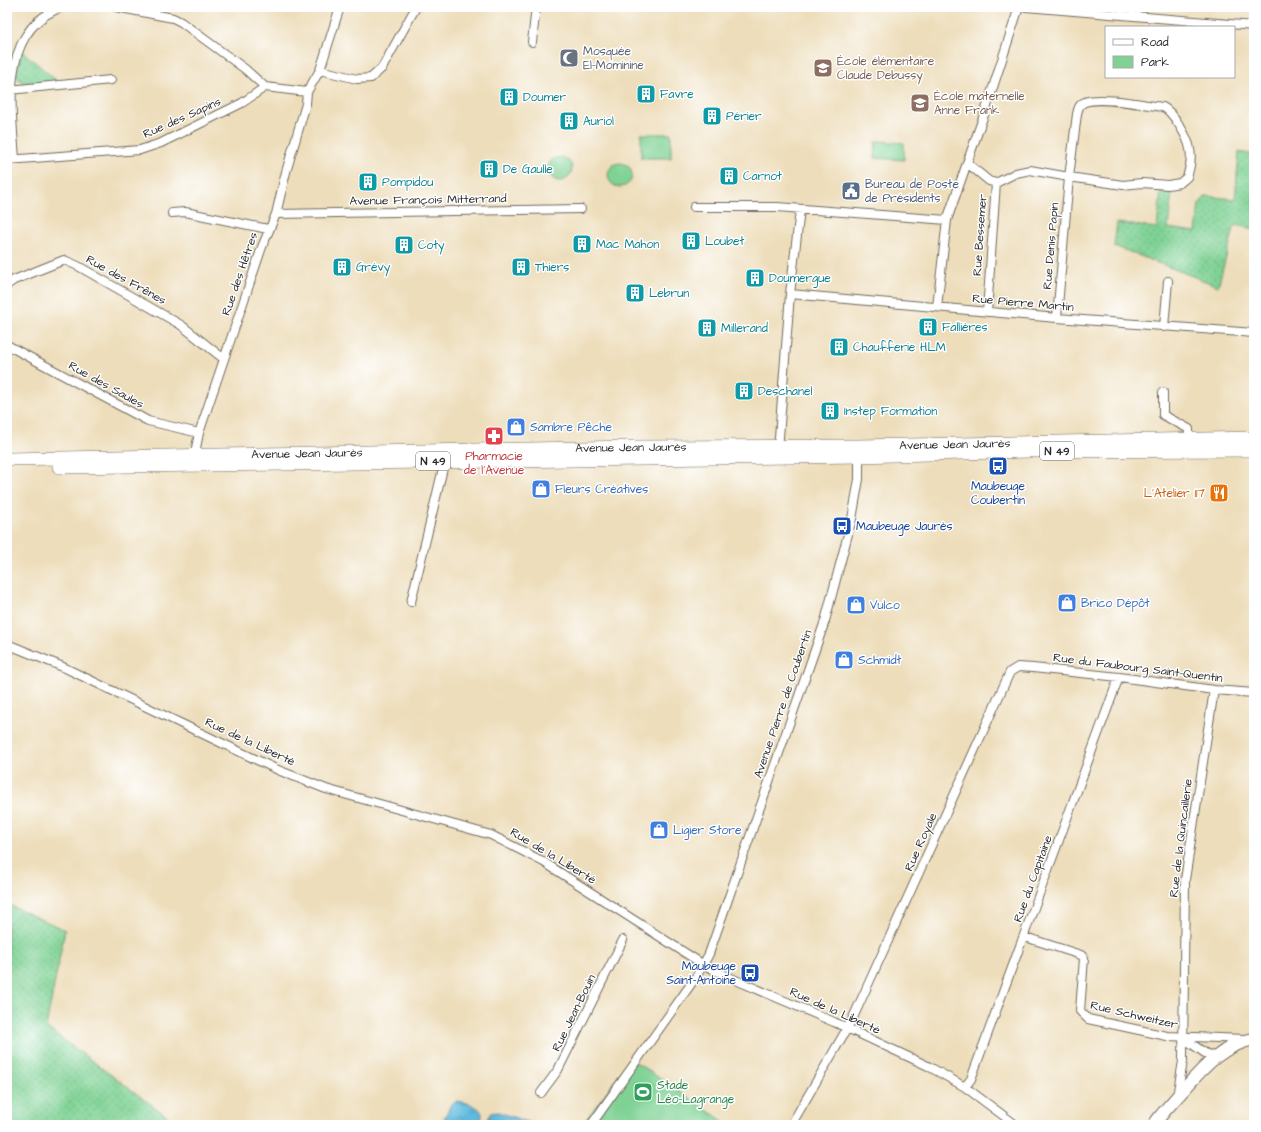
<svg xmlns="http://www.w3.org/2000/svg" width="1261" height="1132" font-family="'Architects Daughter',sans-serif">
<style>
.grass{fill:url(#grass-dots);stroke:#557e60}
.park{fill:#7fd294;stroke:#557e60}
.water{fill:url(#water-ripples);stroke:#467284}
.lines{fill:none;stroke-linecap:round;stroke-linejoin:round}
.minor-casing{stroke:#6f695d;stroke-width:10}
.secondary-casing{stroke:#6f695d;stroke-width:14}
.primary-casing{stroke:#6f695d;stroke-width:14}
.minor{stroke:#fff;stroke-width:8}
.secondary{stroke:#fff;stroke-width:12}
.primary{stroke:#fff;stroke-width:13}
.labels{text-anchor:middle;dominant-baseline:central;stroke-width:3;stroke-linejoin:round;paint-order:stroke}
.shield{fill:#fff;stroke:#6b6b6b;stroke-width:1}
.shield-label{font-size:11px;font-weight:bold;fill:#2b2b2b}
.worship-label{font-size:12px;fill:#5b616d;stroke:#fff;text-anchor:start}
.education-label{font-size:12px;fill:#785e54;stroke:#fff;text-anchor:start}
.culture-label{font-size:12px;fill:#0d838f;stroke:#fff;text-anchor:start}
.street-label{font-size:12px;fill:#2b2b2b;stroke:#fff}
.service-label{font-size:12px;fill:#4e5e75;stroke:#fff;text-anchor:start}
.shop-label{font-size:12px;fill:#366cbe;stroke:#fff;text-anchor:start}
.health-label{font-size:12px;fill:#be3a42;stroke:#fff}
.transit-label{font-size:12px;fill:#164399;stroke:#fff}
.food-label{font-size:12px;fill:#c56008;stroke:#fff;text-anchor:end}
.leisure-label{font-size:12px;fill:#27864d;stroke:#fff;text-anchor:start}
</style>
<defs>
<pattern id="grass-dots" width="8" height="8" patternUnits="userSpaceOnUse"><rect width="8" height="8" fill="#7fd294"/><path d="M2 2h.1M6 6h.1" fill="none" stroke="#6eb480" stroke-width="1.8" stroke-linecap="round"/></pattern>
<pattern id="water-ripples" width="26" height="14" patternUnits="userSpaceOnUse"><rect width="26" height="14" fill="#60b9de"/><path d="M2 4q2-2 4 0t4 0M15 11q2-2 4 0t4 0" fill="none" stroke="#4f97b4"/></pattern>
</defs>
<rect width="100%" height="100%" fill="#fff"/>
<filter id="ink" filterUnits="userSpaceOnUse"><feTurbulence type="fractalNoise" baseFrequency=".025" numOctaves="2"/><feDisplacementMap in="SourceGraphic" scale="8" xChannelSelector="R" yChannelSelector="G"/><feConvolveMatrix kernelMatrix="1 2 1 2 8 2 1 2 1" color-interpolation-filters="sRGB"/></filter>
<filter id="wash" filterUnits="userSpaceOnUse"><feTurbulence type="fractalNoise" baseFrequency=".012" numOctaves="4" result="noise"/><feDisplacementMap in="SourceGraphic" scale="16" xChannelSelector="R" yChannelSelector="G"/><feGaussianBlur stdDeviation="0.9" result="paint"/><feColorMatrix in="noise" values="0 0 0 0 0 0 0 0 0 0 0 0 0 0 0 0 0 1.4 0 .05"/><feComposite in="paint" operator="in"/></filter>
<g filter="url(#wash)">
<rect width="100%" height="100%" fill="#edddba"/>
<path class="grass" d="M22,51L58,82L22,83L16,75Z
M1239,152L1254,155V229L1235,225L1218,286L1114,246L1117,223L1157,228L1161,190L1172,192L1168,228L1196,232L1199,204L1206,196L1235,199Z
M7,904L65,930L46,1027L179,1125H7Z"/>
<path class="park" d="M641,134H671V158H641Z
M879,141L904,143V160L875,158L876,142Z
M548 169a12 12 0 1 1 24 0a12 12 0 1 1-24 0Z
M608 175a12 12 0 1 1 24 0a12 12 0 1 1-24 0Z
M631,1059L729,1125H582Z"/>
<path class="water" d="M458,1101C464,1102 481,1106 482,1114C482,1117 481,1121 481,1124L485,1125L491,1113L498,1112L537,1125H441L451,1104Z"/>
</g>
<g filter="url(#ink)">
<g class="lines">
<defs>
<path id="minor" d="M116,7L173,18L181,22L245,69L265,87
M1026,7L1254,26
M532,42L536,7
M320,70L357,79L371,78L382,68L416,7
M265,87L307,92
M7,88L9,90L111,80
M15,159C11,104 0,29 62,7
M7,160L140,150L161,143L242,103L265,87
M967,163L989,181L996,183L1016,173L1030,170L1069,177L1077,114C1078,109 1079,104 1085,102C1100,96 1145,105 1163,107C1173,112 1188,137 1190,149C1192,158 1190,168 1187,177L1180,183L1168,185L1142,183L1123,185L1069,177L1057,318
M694,207H777L947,220
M172,213L185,212L268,229
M276,214L581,209
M7,285L14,280L64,260L78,266L181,325L224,359
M790,294L1057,318L1254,333
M937,307L947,220L986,109L1019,7
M987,312L996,183
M1164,327L1168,281
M7,345L148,421L199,433
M1163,392V415L1189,429V440
M778,450L790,294L800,210
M194,458L199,433L262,247L276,214L286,172L306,104L307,92L320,70L340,7
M411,602L445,460
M7,644L63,667L278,770L326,789L491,835L542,861L704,965L731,978L834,1022L928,1066L965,1087L1016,1125
M1025,937L1081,955L1084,958L1080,1011L1088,1019L1167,1036L1245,1039
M1183,1038L1205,1053L1216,1057
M965,1087L971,1079L1119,677
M541,1093L558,1070L623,940
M1177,1097L1183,1061L1185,880L1214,690
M591,1125L696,977L709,954L825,621L852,519L859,479V452
M791,1125L852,1020L1010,672L1018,667L1033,668L1119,677L1214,690L1254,693"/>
<path id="secondary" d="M1154,1125C1161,1114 1169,1106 1177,1097C1199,1073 1220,1045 1254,1039"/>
<g id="primary">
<path id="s1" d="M7,459L633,447L859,446L1254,438"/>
<path d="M59,467L859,456L1028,451L1254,450"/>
</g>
</defs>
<use href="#minor" class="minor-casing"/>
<use href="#secondary" class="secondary-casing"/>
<use href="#primary" class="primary-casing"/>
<use href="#minor" class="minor"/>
<use href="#secondary" class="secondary"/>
<use href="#primary" class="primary"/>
</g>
</g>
<defs>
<symbol id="mosque-square" viewBox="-11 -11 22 22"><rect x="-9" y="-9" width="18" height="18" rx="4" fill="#6b7280" stroke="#fff"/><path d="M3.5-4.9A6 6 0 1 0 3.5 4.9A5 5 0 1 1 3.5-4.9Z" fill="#fff"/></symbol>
<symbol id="school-square" viewBox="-11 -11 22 22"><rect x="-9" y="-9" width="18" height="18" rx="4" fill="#8d6e63" stroke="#fff"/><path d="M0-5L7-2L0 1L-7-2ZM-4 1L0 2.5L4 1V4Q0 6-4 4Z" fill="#fff"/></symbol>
<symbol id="building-square" viewBox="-11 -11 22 22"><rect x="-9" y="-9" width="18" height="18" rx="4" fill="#0f9aa8" stroke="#fff"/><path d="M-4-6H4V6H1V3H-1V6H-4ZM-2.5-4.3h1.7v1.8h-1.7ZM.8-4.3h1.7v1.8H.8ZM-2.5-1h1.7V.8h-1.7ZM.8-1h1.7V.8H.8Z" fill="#fff"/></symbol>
<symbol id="civic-square" viewBox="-11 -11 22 22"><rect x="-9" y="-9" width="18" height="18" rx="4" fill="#5c6f8a" stroke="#fff"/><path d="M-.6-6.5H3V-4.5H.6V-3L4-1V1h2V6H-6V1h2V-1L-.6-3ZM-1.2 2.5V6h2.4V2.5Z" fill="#fff"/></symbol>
<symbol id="shop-square" viewBox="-11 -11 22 22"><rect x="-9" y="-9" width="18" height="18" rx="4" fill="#3f7fe0" stroke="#fff"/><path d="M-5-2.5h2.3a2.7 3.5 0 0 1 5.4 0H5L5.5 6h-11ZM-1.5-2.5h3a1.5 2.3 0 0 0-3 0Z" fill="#fff"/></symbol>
<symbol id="pharmacy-square" viewBox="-11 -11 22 22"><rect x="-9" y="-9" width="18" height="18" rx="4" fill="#e0444e" stroke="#fff"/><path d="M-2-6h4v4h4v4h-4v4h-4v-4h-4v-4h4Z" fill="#fff"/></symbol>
<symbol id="bus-square" viewBox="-11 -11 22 22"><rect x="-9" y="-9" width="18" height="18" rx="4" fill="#1a4fb4" stroke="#fff"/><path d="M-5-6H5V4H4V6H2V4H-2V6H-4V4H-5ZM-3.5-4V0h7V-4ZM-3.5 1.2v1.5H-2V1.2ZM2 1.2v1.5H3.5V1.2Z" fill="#fff"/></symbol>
<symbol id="restaurant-square" viewBox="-11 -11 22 22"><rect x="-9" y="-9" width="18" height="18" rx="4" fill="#e8710a" stroke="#fff"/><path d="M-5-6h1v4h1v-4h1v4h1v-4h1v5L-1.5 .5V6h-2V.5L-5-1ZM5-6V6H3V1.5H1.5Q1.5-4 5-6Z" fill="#fff"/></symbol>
<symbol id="stadium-square" viewBox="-11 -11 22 22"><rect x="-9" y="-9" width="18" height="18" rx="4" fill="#2e9e5b" stroke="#fff"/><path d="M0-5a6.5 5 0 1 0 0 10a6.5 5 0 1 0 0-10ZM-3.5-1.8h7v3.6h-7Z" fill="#fff"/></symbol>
</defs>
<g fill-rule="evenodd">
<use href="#mosque-square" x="558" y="47" width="22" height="22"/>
<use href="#school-square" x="812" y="57" width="22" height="22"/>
<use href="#building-square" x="635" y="83" width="22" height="22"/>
<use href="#building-square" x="498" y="86" width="22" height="22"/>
<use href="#school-square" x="909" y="92" width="22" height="22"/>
<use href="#building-square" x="701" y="105" width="22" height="22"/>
<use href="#building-square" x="558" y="110" width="22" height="22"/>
<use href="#building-square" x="478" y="158" width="22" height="22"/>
<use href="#building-square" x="718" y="165" width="22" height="22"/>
<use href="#building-square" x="357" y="171" width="22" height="22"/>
<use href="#civic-square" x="840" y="180" width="22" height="22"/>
<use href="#building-square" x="680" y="230" width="22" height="22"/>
<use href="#building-square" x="571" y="233" width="22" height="22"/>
<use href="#building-square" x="393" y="234" width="22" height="22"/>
<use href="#building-square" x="331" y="256" width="22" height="22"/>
<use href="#building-square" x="510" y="256" width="22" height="22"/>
<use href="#building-square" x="744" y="267" width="22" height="22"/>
<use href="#building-square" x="624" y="282" width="22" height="22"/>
<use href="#building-square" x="917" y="316" width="22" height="22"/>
<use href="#building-square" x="696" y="317" width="22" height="22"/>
<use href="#building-square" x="828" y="336" width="22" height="22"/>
<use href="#building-square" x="733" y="380" width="22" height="22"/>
<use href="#building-square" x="819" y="400" width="22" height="22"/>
<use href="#shop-square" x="505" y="416" width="22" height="22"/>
<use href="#pharmacy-square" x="483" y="425" width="22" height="22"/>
<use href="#bus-square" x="987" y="455" width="22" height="22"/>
<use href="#shop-square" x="530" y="478" width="22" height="22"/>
<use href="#restaurant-square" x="1208" y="482" width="22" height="22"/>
<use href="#bus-square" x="831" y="515" width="22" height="22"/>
<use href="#shop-square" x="1056" y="592" width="22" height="22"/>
<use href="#shop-square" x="845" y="594" width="22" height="22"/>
<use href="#shop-square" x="833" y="649" width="22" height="22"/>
<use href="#shop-square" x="648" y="819" width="22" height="22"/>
<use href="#bus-square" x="739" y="962" width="22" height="22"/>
<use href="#stadium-square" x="632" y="1081" width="22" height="22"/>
</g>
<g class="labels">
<g class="shield">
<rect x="1040" y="442" width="34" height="18" rx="3"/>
<rect x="416" y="452" width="34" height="18" rx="3"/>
</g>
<g class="shield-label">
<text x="1057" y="451">N 49</text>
<text x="433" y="461">N 49</text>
</g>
<g class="worship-label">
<text x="583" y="51">Mosquée<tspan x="583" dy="14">El-Mominine</tspan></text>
</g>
<g class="education-label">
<text x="837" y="61">École élémentaire<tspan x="837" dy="14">Claude Debussy</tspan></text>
<text x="934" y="96">École maternelle<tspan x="934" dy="14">Anne Frank</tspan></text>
</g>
<g class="culture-label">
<text x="660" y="94">Favre</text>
<text x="523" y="97">Doumer</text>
<text x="726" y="116">Périer</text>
<text x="583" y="121">Auriol</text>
<text x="503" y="169">De Gaulle</text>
<text x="743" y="176">Carnot</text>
<text x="382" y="182">Pompidou</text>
<text x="705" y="241">Loubet</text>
<text x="596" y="244">Mac Mahon</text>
<text x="418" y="245">Coty</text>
<text x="356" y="267">Grévy</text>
<text x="535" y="267">Thiers</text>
<text x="769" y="278">Doumergue</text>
<text x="649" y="293">Lebrun</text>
<text x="942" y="327">Fallières</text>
<text x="721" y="328">Millerand</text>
<text x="853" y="347">Chaufferie HLM</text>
<text x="758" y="391">Deschanel</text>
<text x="844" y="411">Instep Formation</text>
</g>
<g class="street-label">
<text transform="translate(182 118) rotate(-24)">Rue des Sapins</text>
<text transform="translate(428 200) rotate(-1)">Avenue François Mitterrand</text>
<text transform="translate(980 235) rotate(-86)">Rue Bessemer</text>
<text transform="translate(1051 246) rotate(-85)">Rue Denis Papin</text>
<text transform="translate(240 274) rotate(-71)">Rue des Hêtres</text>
<text transform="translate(126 280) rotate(29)">Rue des Frênes</text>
<text transform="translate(1023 303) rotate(5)">Rue Pierre Martin</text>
<text transform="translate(106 385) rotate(29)">Rue des Saules</text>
<text stroke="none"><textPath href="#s1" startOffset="948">Avenue Jean Jaurès</textPath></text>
<text stroke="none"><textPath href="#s1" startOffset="624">Avenue Jean Jaurès</textPath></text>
<text stroke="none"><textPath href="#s1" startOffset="300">Avenue Jean Jaurès</textPath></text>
<text transform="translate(1138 668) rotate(7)">Rue du Faubourg Saint-Quentin</text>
<text transform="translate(783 704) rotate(-71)">Avenue Pierre de Coubertin</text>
<text transform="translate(250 742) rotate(25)">Rue de la Liberté</text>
<text transform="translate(1181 838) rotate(-83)">Rue de la Quincaillerie</text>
<text transform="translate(921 842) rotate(-66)">Rue Royale</text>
<text transform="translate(553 856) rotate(31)">Rue de la Liberté</text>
<text transform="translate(1033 879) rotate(-70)">Rue du Capitaine</text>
<text transform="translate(835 1011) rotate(24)">Rue de la Liberté</text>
<text transform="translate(574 1013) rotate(-64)">Rue Jean-Bouin</text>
<text transform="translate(1134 1015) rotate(13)">Rue Schweitzer</text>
</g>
<g class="service-label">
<text x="865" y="184">Bureau de Poste<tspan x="865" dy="14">de Présidents</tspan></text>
</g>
<g class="shop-label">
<text x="530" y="427">Sambre Pêche</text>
<text x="555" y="489">Fleurs Créatives</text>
<text x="1081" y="603">Brico Dépôt</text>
<text x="870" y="605">Vulco</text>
<text x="858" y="660">Schmidt</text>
<text x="673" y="830">Ligier Store</text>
</g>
<g class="health-label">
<text x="494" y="456">Pharmacie<tspan x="494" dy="14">de l'Avenue</tspan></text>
</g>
<g class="transit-label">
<text x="998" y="486">Maubeuge<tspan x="998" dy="14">Coubertin</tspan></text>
<text x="856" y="526" text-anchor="start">Maubeuge Jaurès</text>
<text x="736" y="966" text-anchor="end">Maubeuge<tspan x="736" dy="14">Saint-Antoine</tspan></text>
</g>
<g class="food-label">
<text x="1205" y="493">L'Atelier 117</text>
</g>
<g class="leisure-label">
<text x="657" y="1085">Stade<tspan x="657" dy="14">Léo-Lagrange</tspan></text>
</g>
</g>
<rect width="1261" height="1132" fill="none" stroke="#fff" stroke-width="24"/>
<rect x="1105" y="26" width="130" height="52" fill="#ffffff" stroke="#aaaaaa"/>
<rect x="1113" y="39" width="20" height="6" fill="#ffffff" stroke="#aaaaaa"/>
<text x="1141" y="46" font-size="12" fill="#2b2b2b">Road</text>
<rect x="1113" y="56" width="20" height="12" fill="#7fd294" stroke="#aaaaaa"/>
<text x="1141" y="66" font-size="12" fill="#2b2b2b">Park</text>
</svg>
